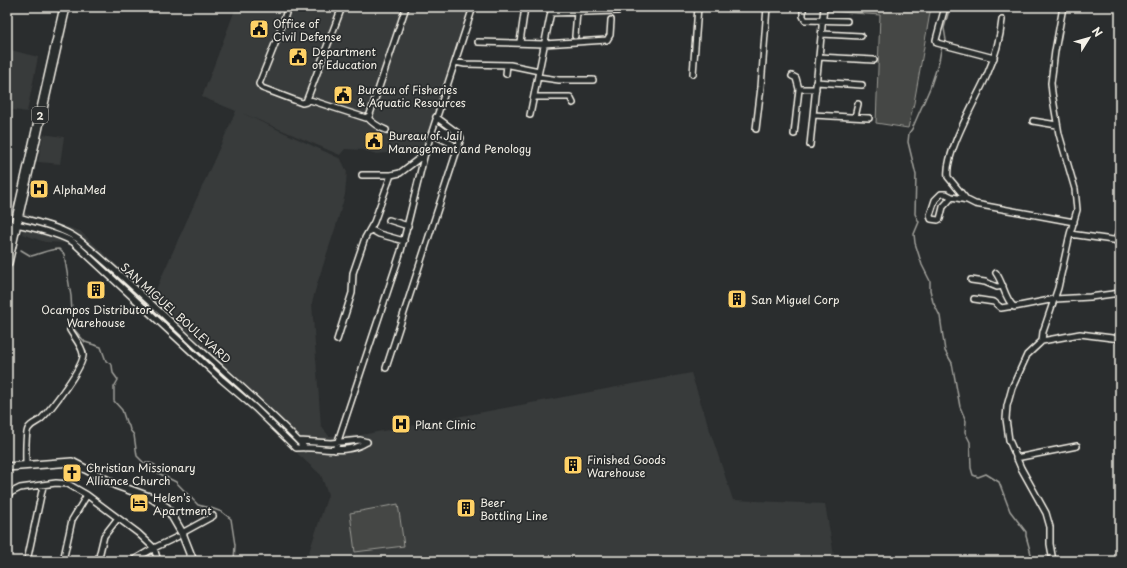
<svg xmlns="http://www.w3.org/2000/svg" width="1127" height="568" font-family="'Playpen Sans',sans-serif">
<style>
.built{fill:#373a3a}
.green{fill:#444645;stroke:#9c9c96}
.lines{fill:none;stroke-linecap:round;stroke-linejoin:round}
.stream{stroke:#9f9f9a;stroke-width:1.5}
.street-casing{stroke:#f4f1e8;stroke-width:8}
.secondary-casing{stroke:#f4f1e8;stroke-width:10}
.highway-casing{stroke:#f4f1e8;stroke-width:12}
.street{stroke:#2a2d2e;stroke-width:5}
.secondary{stroke:#2a2d2e;stroke-width:7}
.highway{stroke:#2a2d2e;stroke-width:9}
.labels{text-anchor:middle;dominant-baseline:central;stroke-width:3.5;stroke-linejoin:round;paint-order:stroke}
.shield{fill:#2a2d2e;stroke:#b7b6b0;stroke-width:1}
.shield-label{font-size:10px;font-weight:bold;fill:#f4f1e8}
.poi-label{font-size:11px;fill:#f4f1e8;stroke:#2a2d2e;text-anchor:start}
.street-label{font-size:11px;fill:#f4f1e8;stroke:#2a2d2e}
</style>
<rect width="100%" height="100%" fill="#2a2d2e"/>
<filter id="ink" filterUnits="userSpaceOnUse"><feTurbulence type="fractalNoise" baseFrequency=".025" numOctaves="2"/><feDisplacementMap in="SourceGraphic" scale="8" xChannelSelector="R" yChannelSelector="G"/><feConvolveMatrix kernelMatrix="1 2 1 2 8 2 1 2 1" color-interpolation-filters="sRGB"/></filter>
<g filter="url(#ink)">
<path class="built" d="M236,7H470L428,149L377,154L362,150L345,149L340,155L242,113L341,159L347,172L345,195L336,226L317,284L312,303L321,426L329,436L361,435L691,373L733,500L825,504L835,561H306L328,495L321,475L191,357L70,243L45,242L22,234L24,213L80,231L152,298L236,111L202,97Z
M7,49L38,57L27,112L7,109Z
M43,134L64,137L60,164L38,162Z"/>
<path class="green" d="M826,7H931L914,103L908,128L876,123L880,15L826,11Z
M398,504L404,546L355,552L350,513Z"/>
<g class="lines">
<path class="stream" d="M950,7L944,28L946,40L941,50L939,61L930,88L912,129L909,133L908,142L916,175L915,214L919,222L914,234L915,243L922,265L930,281V290L933,302L940,316L945,351L952,363L960,407L966,421L965,432L970,442L971,468L973,475L978,477L986,474L999,482L1010,511L1026,532V536L1033,561
M21,250L31,256C41,254 48,249 59,249L64,254L71,296L73,328L85,342L101,347L106,361L112,365L113,373L118,380L114,387V401L122,410L126,422L129,426L130,430L134,435L137,456L144,463H150L155,465L158,473L176,482L198,505L211,508L222,512L231,519L235,545L234,561"/>
<defs>
<path id="street" d="M288,7L279,34L259,84L262,88L302,103L306,102L342,7
M803,7V16L805,20L847,21
M945,7L937,36L936,40L937,43L994,58
M551,13L618,11
M1002,20C1000,39 995,57 987,75C977,98 944,154 948,177L967,200L975,204L1074,222
M822,34L861,36
M575,36L577,12
M478,42L544,44L607,40L610,35L611,20
M520,42L525,7
M819,57L874,60
M455,62L465,64L510,65L539,71
M506,74L507,65
M693,74L698,7
M792,76L796,78L799,89H816
M538,77L559,80H593
M816,82L862,85
M534,97H570L573,103
M307,99L366,118L369,117L406,7
M530,115L552,7
M813,115L869,118
M367,117C373,124 378,127 386,130
M855,117L858,104
M1033,121L1057,125
M756,129L761,87L767,7
M432,134L452,144L457,150
M794,134L799,89
M810,145L824,7
M362,175H391
M952,197L943,207L940,219L938,220L931,219L930,215L935,200L941,194H946L952,197L967,200
M18,217C39,223 60,227 78,239C122,274 162,314 203,352C237,383 273,414 305,448
M389,220L408,226
M7,223C25,225 57,233 73,242L222,380L255,408L296,448C321,446 345,456 367,442
M370,229L379,234L404,241
M1070,234L1120,241
M1116,241L1119,229
M996,273C1004,284 1004,298 1014,307L1055,299L1090,297L1120,293
M971,280L985,282L997,287L1003,286
M974,299L994,302L1001,308L1013,306
M337,340L352,293L353,273L365,238L374,222L391,175L400,173L425,154
M1042,341L1043,332L1058,288L1070,234L1077,210L1075,189L1059,134L1052,93L1051,83L1055,51L1063,7
M386,368L461,138L459,134L436,117
M299,441L331,443L360,440L367,442
M335,450L401,251L425,153L473,7
M1016,458L1077,446
M26,465C26,457 25,435 28,429C32,422 38,423 42,418C51,409 85,365 83,354C82,346 74,337 70,330
M7,497L10,493L20,488L56,483L68,484L87,495L138,533L154,548L158,561
M182,533L213,516
M27,561L43,486
M63,561L72,520L87,495
M98,561L104,536L118,518
M132,561L154,548L177,537
M1053,561L1050,544V527L1046,513L1021,468L1009,440L1006,419L1007,406L1012,388L1027,355L1042,341L1080,334L1120,339"/>
<path id="secondary" d="M7,467L72,462L116,485L152,498L167,508L171,514L182,533L193,561"/>
<path id="highway" d="M7,263L65,7"/>
</defs>
<use href="#street" class="street-casing"/>
<use href="#secondary" class="secondary-casing"/>
<use href="#highway" class="highway-casing"/>
<use href="#street" class="street"/>
<use href="#secondary" class="secondary"/>
<use href="#highway" class="highway"/>
</g>
</g>
<defs>
<symbol id="civic-square" viewBox="-11 -11 22 22"><rect x="-9" y="-9" width="18" height="18" rx="4" fill="#ffd166" stroke="#2a2d2e"/><path d="M-.6-6.5H3V-4.5H.6V-3L4-1V1h2V6H-6V1h2V-1L-.6-3ZM-1.2 2.5V6h2.4V2.5Z" fill="#111"/></symbol>
<symbol id="hospital-square" viewBox="-11 -11 22 22"><rect x="-9" y="-9" width="18" height="18" rx="4" fill="#ffd166" stroke="#2a2d2e"/><path d="M-5-5h3v3.5h4V-5h3V5h-3V1.5h-4V5h-3Z" fill="#111"/></symbol>
<symbol id="building-square" viewBox="-11 -11 22 22"><rect x="-9" y="-9" width="18" height="18" rx="4" fill="#ffd166" stroke="#2a2d2e"/><path d="M-4-6H4V6H1V3H-1V6H-4ZM-2.5-4.3h1.7v1.8h-1.7ZM.8-4.3h1.7v1.8H.8ZM-2.5-1h1.7V.8h-1.7ZM.8-1h1.7V.8H.8Z" fill="#111"/></symbol>
<symbol id="church-square" viewBox="-11 -11 22 22"><rect x="-9" y="-9" width="18" height="18" rx="4" fill="#ffd166" stroke="#2a2d2e"/><path d="M-1.2-6h2.4v3.5h3.3v2.4h-3.3V6h-2.4V-.1h-3.3v-2.4h3.3Z" fill="#111"/></symbol>
<symbol id="hotel-square" viewBox="-11 -11 22 22"><rect x="-9" y="-9" width="18" height="18" rx="4" fill="#ffd166" stroke="#2a2d2e"/><path d="M-6-4.5h1.5V1H6V5H4.5V3h-9V5H-6ZM-4 0a1.8 1.8 0 1 1 3.6 0ZM.5 0V-2.5h3Q6-2.5 6 0Z" fill="#111"/></symbol>
</defs>
<g fill-rule="evenodd">
<use href="#civic-square" x="248" y="18" width="22" height="22"/>
<use href="#civic-square" x="287" y="46" width="22" height="22"/>
<use href="#civic-square" x="332" y="84" width="22" height="22"/>
<use href="#civic-square" x="363" y="130" width="22" height="22"/>
<use href="#hospital-square" x="28" y="178" width="22" height="22"/>
<use href="#building-square" x="85" y="279" width="22" height="22"/>
<use href="#building-square" x="726" y="288" width="22" height="22"/>
<use href="#hospital-square" x="390" y="413" width="22" height="22"/>
<use href="#building-square" x="562" y="454" width="22" height="22"/>
<use href="#church-square" x="61" y="462" width="22" height="22"/>
<use href="#hotel-square" x="128" y="492" width="22" height="22"/>
<use href="#building-square" x="455" y="497" width="22" height="22"/>
</g>
<g class="labels">
<rect class="shield" x="32" y="107" width="16" height="16" rx="3"/>
<g class="shield-label">
<text x="40" y="115">2</text>
</g>
<g class="poi-label">
<text x="273" y="23">Office of<tspan x="273" dy="13">Civil Defense</tspan></text>
<text x="312" y="51">Department<tspan x="312" dy="13">of Education</tspan></text>
<text x="357" y="89">Bureau of Fisheries<tspan x="357" dy="13">&amp; Aquatic Resources</tspan></text>
<text x="388" y="135">Bureau of Jail<tspan x="388" dy="13">Management and Penology</tspan></text>
<text x="53" y="189">AlphaMed</text>
<text x="751" y="299">San Miguel Corp</text>
<text x="96" y="309" text-anchor="middle">Ocampos Distributor<tspan x="96" dy="13">Warehouse</tspan></text>
<text x="415" y="424">Plant Clinic</text>
<text x="587" y="459">Finished Goods<tspan x="587" dy="13">Warehouse</tspan></text>
<text x="86" y="467">Christian Missionary<tspan x="86" dy="13">Alliance Church</tspan></text>
<text x="153" y="497">Helen's<tspan x="153" dy="13">Apartment</tspan></text>
<text x="480" y="502">Beer<tspan x="480" dy="13">Bottling Line</tspan></text>
</g>
<g class="street-label">
<text transform="translate(176 313) rotate(42)">SAN MIGUEL BOULEVARD</text>
</g>
</g>
<rect width="1127" height="568" fill="none" stroke="#2a2d2e" stroke-width="24"/>
<rect x="12" y="12" width="1103" height="544" fill="none" stroke="#f4f1e8" stroke-width="1.5" filter="url(#ink)"/>
<g transform="translate(1089 38) rotate(53)" stroke="#2a2d2e" stroke-width="3" paint-order="stroke">
<path d="M0-3L7 15L0 10L-7 15Z" fill="#f4f1e8"/>
<text y="-6" font-size="11" font-weight="bold" text-anchor="middle" fill="#f4f1e8">N</text>
</g>
</svg>
